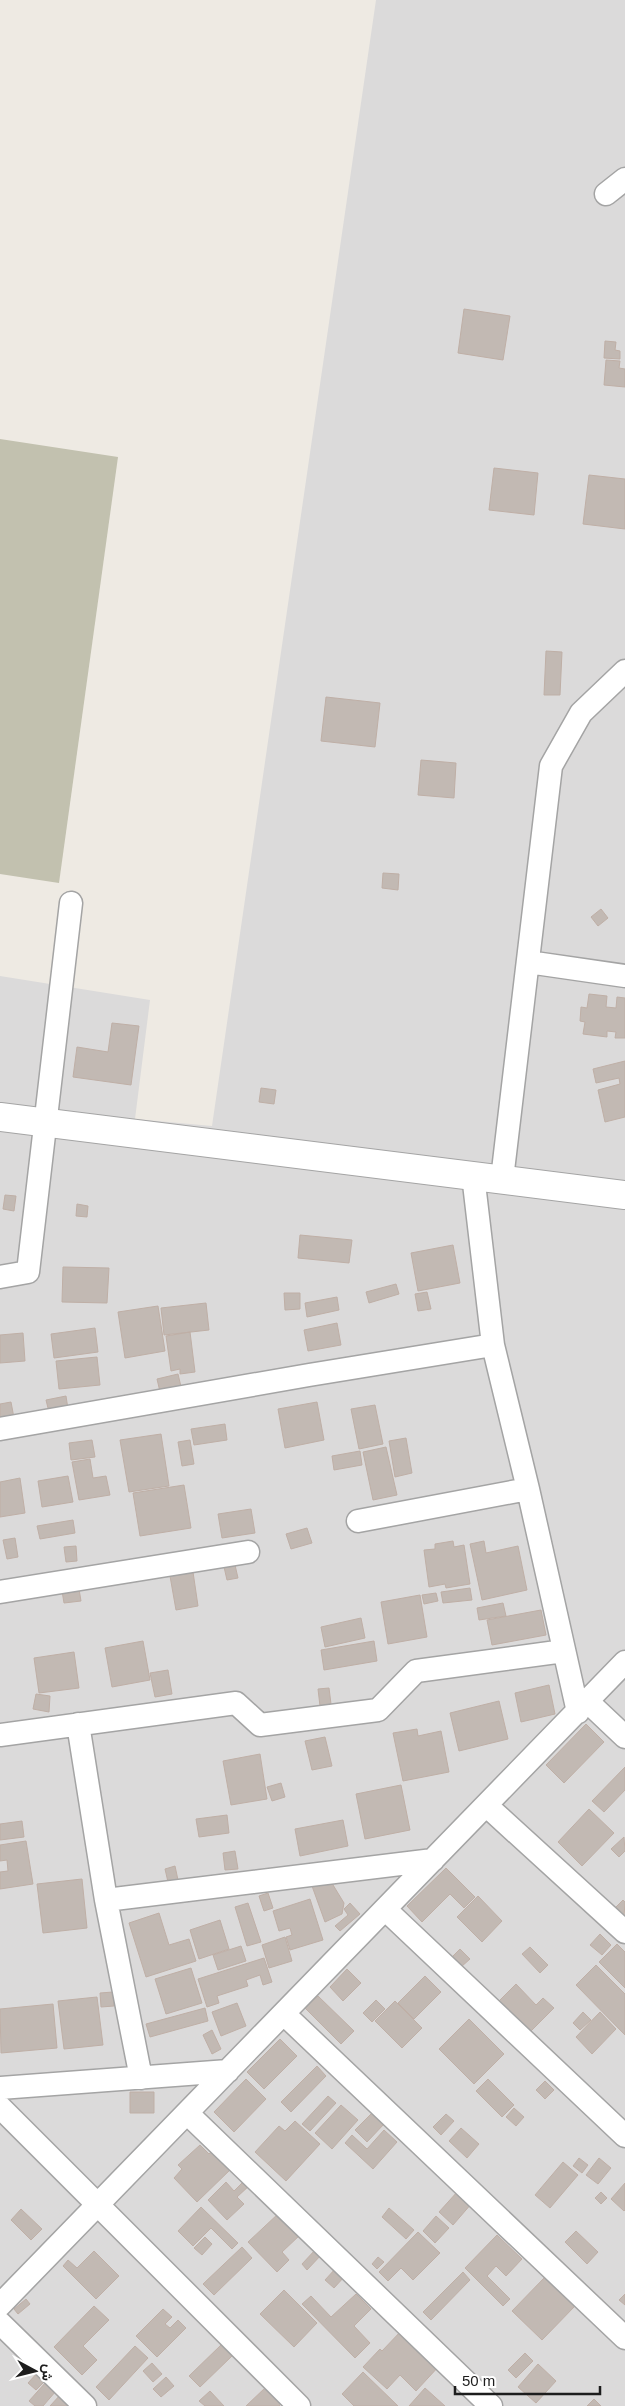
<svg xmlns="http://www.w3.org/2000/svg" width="625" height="2406" font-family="Helvetica,Vazirmatn,sans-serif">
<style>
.residential{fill:#dbdada}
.construction{fill:#c2c1af}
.building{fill:#c2b9b3;stroke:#bfafa6}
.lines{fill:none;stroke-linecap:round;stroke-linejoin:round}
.minor-casing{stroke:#a4a4a4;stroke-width:25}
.tertiary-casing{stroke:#a4a4a4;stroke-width:30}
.minor{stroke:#fff;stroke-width:22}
.tertiary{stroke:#fff;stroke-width:28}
</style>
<rect width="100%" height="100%" fill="#eeeae3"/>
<path class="residential" d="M376,0H625V2406H0V976L150,1000L135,1119L212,1126Z"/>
<path class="construction" d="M0,439L118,457L59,883L0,874Z"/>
<path class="building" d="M464,309L510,316L503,360L458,353Z
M605,341L616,342L615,350L620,351V359L604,358Z
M606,360L620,361L619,368L625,369V387L604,385Z
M494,468L538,473L534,515L489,510Z
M589,475L625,479V529L583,524Z
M546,651L562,652L560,695H544Z
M326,697L380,703L375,747L321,741Z
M421,760L456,763L454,798L418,795Z
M383,873L399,874L398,890L382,888Z
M601,909L608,918L598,926L591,917Z
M589,994L607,996L606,1007L616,1008L617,997L625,998V1038H615L616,1032L607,1031V1037L583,1034L585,1022L580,1021L581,1007L587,1008Z
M112,1023L139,1026L131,1085L73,1077L77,1047L108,1052Z
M625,1061V1117L605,1122L598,1090L620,1084L619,1078L596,1083L593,1069Z
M261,1088L276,1090L274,1104L259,1102Z
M5,1195L16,1196L14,1211L3,1209Z
M77,1204L88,1206L87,1217L76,1216Z
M300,1235L352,1240L349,1263L298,1258Z
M453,1245L460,1283L418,1291L411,1253Z
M63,1267L109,1268L107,1303L62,1302Z
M396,1284L399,1294L369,1303L366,1292Z
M427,1292L431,1309L418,1311L415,1294Z
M284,1293H300V1309L285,1310Z
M337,1297L339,1310L307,1317L305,1303Z
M206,1303L209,1330L164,1335L161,1308Z
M158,1306L165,1351L125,1358L118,1312Z
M337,1323L341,1345L308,1351L304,1330Z
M95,1328L98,1352L54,1358L51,1334Z
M190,1332L195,1372L180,1374V1369L171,1371L166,1336Z
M23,1333L25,1361L0,1363V1335Z
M97,1357L100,1385L59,1389L56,1361Z
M178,1374L182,1391L161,1396L157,1379Z
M66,1396L68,1409L49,1412L46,1400Z
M11,1402L14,1418L0,1420V1404Z
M317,1402L324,1440L285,1448L278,1409Z
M375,1405L383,1444L359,1449L351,1409Z
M225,1424L227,1440L194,1445L191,1429Z
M161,1434L169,1486L129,1492L120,1440Z
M406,1438L412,1473L395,1477L389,1441Z
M92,1440L95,1457L71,1460L69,1443Z
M190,1440L194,1464L182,1466L178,1442Z
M386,1447L397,1495L373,1500L363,1452Z
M360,1451L362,1465L334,1470L332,1456Z
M90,1459L93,1478L106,1476L110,1495L79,1500L72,1462Z
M68,1476L73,1502L42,1507L38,1481Z
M20,1478L25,1513L0,1517V1482Z
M184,1485L191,1528L140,1536L133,1493Z
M251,1509L255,1533L222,1538L218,1514Z
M73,1520L75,1533L40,1539L37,1526Z
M307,1528L312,1543L291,1549L286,1534Z
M15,1538L18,1557L7,1559L3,1540Z
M453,1541L454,1547L464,1545L470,1584L446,1588L445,1584L429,1587L424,1550L435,1549V1544Z
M484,1541L486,1553L518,1546L527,1590L482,1600L470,1544Z
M76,1546L77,1561L66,1562L64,1547Z
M235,1565L238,1578L227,1580L224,1567Z
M193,1572L198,1606L176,1610L170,1576Z
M470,1588L472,1600L443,1603L441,1592Z
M79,1589L81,1601L64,1603L62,1591Z
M436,1593L438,1601L424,1604L422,1595Z
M420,1595L427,1637L388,1644L381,1602Z
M503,1603L506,1616L479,1620L477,1608Z
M541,1610L546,1635L492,1645L487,1620Z
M361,1618L365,1638L325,1647L321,1627Z
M143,1641L150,1680L112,1687L105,1648Z
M374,1641L377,1661L324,1670L321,1650Z
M74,1652L79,1688L39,1693L34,1658Z
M168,1670L172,1694L155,1697L150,1673Z
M549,1685L555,1714L521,1722L515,1693Z
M329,1688L331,1704L320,1706L318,1689Z
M36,1694L50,1696L49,1712L33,1709Z
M499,1701L508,1739L459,1751L450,1713Z
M586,1724L604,1742L564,1783L546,1765Z
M417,1729L418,1736L441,1731L449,1772L403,1781L393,1733Z
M325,1737L332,1766L312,1770L305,1741Z
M260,1754L267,1799L231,1805L223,1761Z
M625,1767V1790L604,1812L592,1801Z
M281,1783L285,1797L272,1801L267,1787Z
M401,1785L410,1830L365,1839L356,1794Z
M589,1809L614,1833L582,1866L558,1842Z
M227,1815L229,1833L199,1837L196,1819Z
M343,1820L348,1846L300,1856L295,1829Z
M22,1821L24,1837L0,1840V1824Z
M624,1837L625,1851L619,1857L611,1849Z
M26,1841L33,1884L0,1889V1872L8,1871L7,1860L0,1861V1845Z
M235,1851L238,1869L225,1870L223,1853Z
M175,1866L178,1880L168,1882L165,1869Z
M446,1868L475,1897L464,1908L450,1894L422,1922L407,1906Z
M82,1879L87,1928L43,1933L37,1884Z
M330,1880L344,1903L342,1914L325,1922L312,1886Z
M268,1893L273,1908L264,1911L259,1896Z
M478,1896L502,1921L482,1942L457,1917Z
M310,1899L323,1940L290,1950L286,1937L292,1935L290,1928L279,1931L273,1911Z
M623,1900L625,1902L624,1917L615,1908Z
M248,1903L261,1942L247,1946L235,1907Z
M350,1903L360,1914L340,1931L335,1926L348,1915L344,1909Z
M159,1913L169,1945L189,1939L196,1961L146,1977L129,1923Z
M220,1920L229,1949L199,1959L190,1930Z
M600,1934L611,1945L602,1955L590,1945Z
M285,1937L292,1961L269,1968L262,1945Z
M617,1944L625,1952V1988L599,1962Z
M241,1946L246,1961L218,1970L213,1955Z
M530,1947L548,1965L540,1973L522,1954Z
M460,1949L470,1959L461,1967L452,1957Z
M264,1958L272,1982L263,1985L260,1975L246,1980L248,1986L217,1996L219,2003L207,2007L198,1979Z
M596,1965L625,1994V2035L576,1985Z
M191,1968L202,2003L166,2014L155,1979Z
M347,1969L361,1983L343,2001L330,1987Z
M425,1976L441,1992L414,2019L398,2003Z
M516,1984L536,2005L543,1998L554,2008L530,2032L499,2001Z
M113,1992L114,2006L101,2007L100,1993Z
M318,1996L354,2031L341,2044L305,2008Z
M97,1997L103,2045L64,2049L58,2001Z
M376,2000L385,2009L372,2022L363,2013Z
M395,2001L422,2028L402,2048L375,2021Z
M237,2003L246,2026L221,2036L212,2012Z
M53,2004L57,2048L1,2053L0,2009Z
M205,2008L208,2021L150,2037L146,2024Z
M583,2012L591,2020L580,2030L573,2023Z
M600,2012L616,2029L592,2054L576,2037Z
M469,2019L504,2054L474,2084L439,2049Z
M212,2030L221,2049L212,2054L203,2035Z
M280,2039L297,2056L264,2089L247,2072Z
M317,2066L326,2076L291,2112L281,2102Z
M246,2079L266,2099L234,2132L214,2112Z
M488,2079L514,2105L502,2117L476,2091Z
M545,2081L554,2090L545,2099L536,2090Z
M130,2092H154V2113H130Z
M328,2096L336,2103L310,2131L302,2124Z
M341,2105L358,2120L332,2149L315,2133Z
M514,2108L524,2117L516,2126L506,2117Z
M373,2112L385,2123L367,2142L355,2130Z
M446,2114L454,2121L441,2135L433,2127Z
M295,2121L320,2144L286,2181L255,2152L279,2126L285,2131Z
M461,2128L479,2144L467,2158L449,2141Z
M384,2130L397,2142L373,2169L345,2143L352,2135L367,2149Z
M200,2145L209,2154L214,2149L232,2168L197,2202L174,2178L182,2169L178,2165Z
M579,2158L588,2165L582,2173L573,2166Z
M599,2158L611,2168L598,2184L586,2175Z
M563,2162L578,2175L550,2208L535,2195Z
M245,2180L250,2185L237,2197L244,2204L227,2220L208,2200L226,2182L234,2191Z
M625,2183V2210L624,2211L611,2199Z
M458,2191L472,2203L453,2225L439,2212Z
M601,2192L607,2198L601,2204L595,2198Z
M201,2207L238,2243L232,2249L211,2228L193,2246L178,2231Z
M389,2208L414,2230L406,2239L382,2217Z
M21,2209L42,2229L31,2240L11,2220Z
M279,2213L300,2235L282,2252L289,2260L277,2272L248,2242Z
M436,2216L449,2228L435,2243L423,2231Z
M576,2231L598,2252L587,2264L565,2242Z
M418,2232L440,2253L413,2280L401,2268L388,2281L379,2272Z
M497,2235L522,2259L506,2276L496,2266L487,2276L510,2299L503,2306L465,2268Z
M205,2237L212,2244L202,2255L194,2248Z
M242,2247L252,2258L214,2295L203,2284Z
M316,2249L322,2254L307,2270L302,2264Z
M94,2251L119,2276L96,2299L63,2266L68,2260L77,2268Z
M378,2257L384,2262L377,2269L372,2264Z
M336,2268L345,2276L334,2288L325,2280Z
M463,2272L470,2280L431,2320L423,2312Z
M545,2277L575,2306L542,2340L512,2311Z
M284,2290L317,2323L294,2347L260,2314Z
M356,2294L371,2309L354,2326L370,2343L355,2358L302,2304L311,2296L331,2317Z
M625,2294V2305L619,2300Z
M26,2299L30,2304L18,2314L14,2309Z
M94,2306L109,2320L83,2346L97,2360L82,2375L54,2347Z
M163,2309L172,2317L165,2324L170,2328L178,2320L186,2328L157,2357L136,2336Z
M402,2330L440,2365L416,2391L400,2375L387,2389L363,2367L380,2349L382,2351Z
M221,2345L232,2356L200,2387L189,2376Z
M135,2346L148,2358L109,2400L96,2387Z
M525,2353L533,2361L516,2378L508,2370Z
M152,2363L162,2374L153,2382L143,2371Z
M538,2364L556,2381L536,2403L518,2387Z
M39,2371L47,2379L36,2390L28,2383Z
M363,2372L398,2406H354L342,2394Z
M166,2377L174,2386L161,2397L153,2389Z
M46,2382L56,2391L43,2406H35L29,2401Z
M266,2387L282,2403L279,2406H246Z
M425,2388L445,2406H409Z
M210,2391L224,2406H205L199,2401Z
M61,2394L73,2406H50Z
M594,2399L601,2406H587Z"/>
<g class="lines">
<defs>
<path id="minor" d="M606,194L625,179
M528,962L625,976
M473,1175L493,1345L528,1489L578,1712
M502,1179L551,766L581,713L625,671
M0,1277L28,1272L71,903
M0,1429L309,1375L493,1345
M358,1521L528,1489
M0,1592L248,1552
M588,1702L625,1737
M78,1724L106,1900L141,2078
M0,1735L236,1703L260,1725L378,1710L416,1671L564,1651
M487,1806L625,1932
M106,1900L433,1860
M386,1910L625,2136
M284,2014L625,2338
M0,2088L228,2071
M0,2107L299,2406
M187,2113L491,2406
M0,2305L625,1662
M0,2323L85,2406"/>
<path id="tertiary" d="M0,1117L625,1195"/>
</defs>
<use href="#minor" class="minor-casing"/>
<use href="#tertiary" class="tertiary-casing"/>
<use href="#minor" class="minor"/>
<use href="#tertiary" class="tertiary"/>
</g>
<g transform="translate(35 2371) rotate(97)" stroke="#ffffff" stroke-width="4" paint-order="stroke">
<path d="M0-4L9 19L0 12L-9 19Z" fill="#1d1d1d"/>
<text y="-8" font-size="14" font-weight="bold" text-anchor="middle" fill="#1d1d1d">ش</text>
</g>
<path d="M455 2386v8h145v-8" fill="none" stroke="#1d1d1d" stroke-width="2.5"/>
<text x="462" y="2386" font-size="15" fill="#1d1d1d" stroke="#ffffff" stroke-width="4" paint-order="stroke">50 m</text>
</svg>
